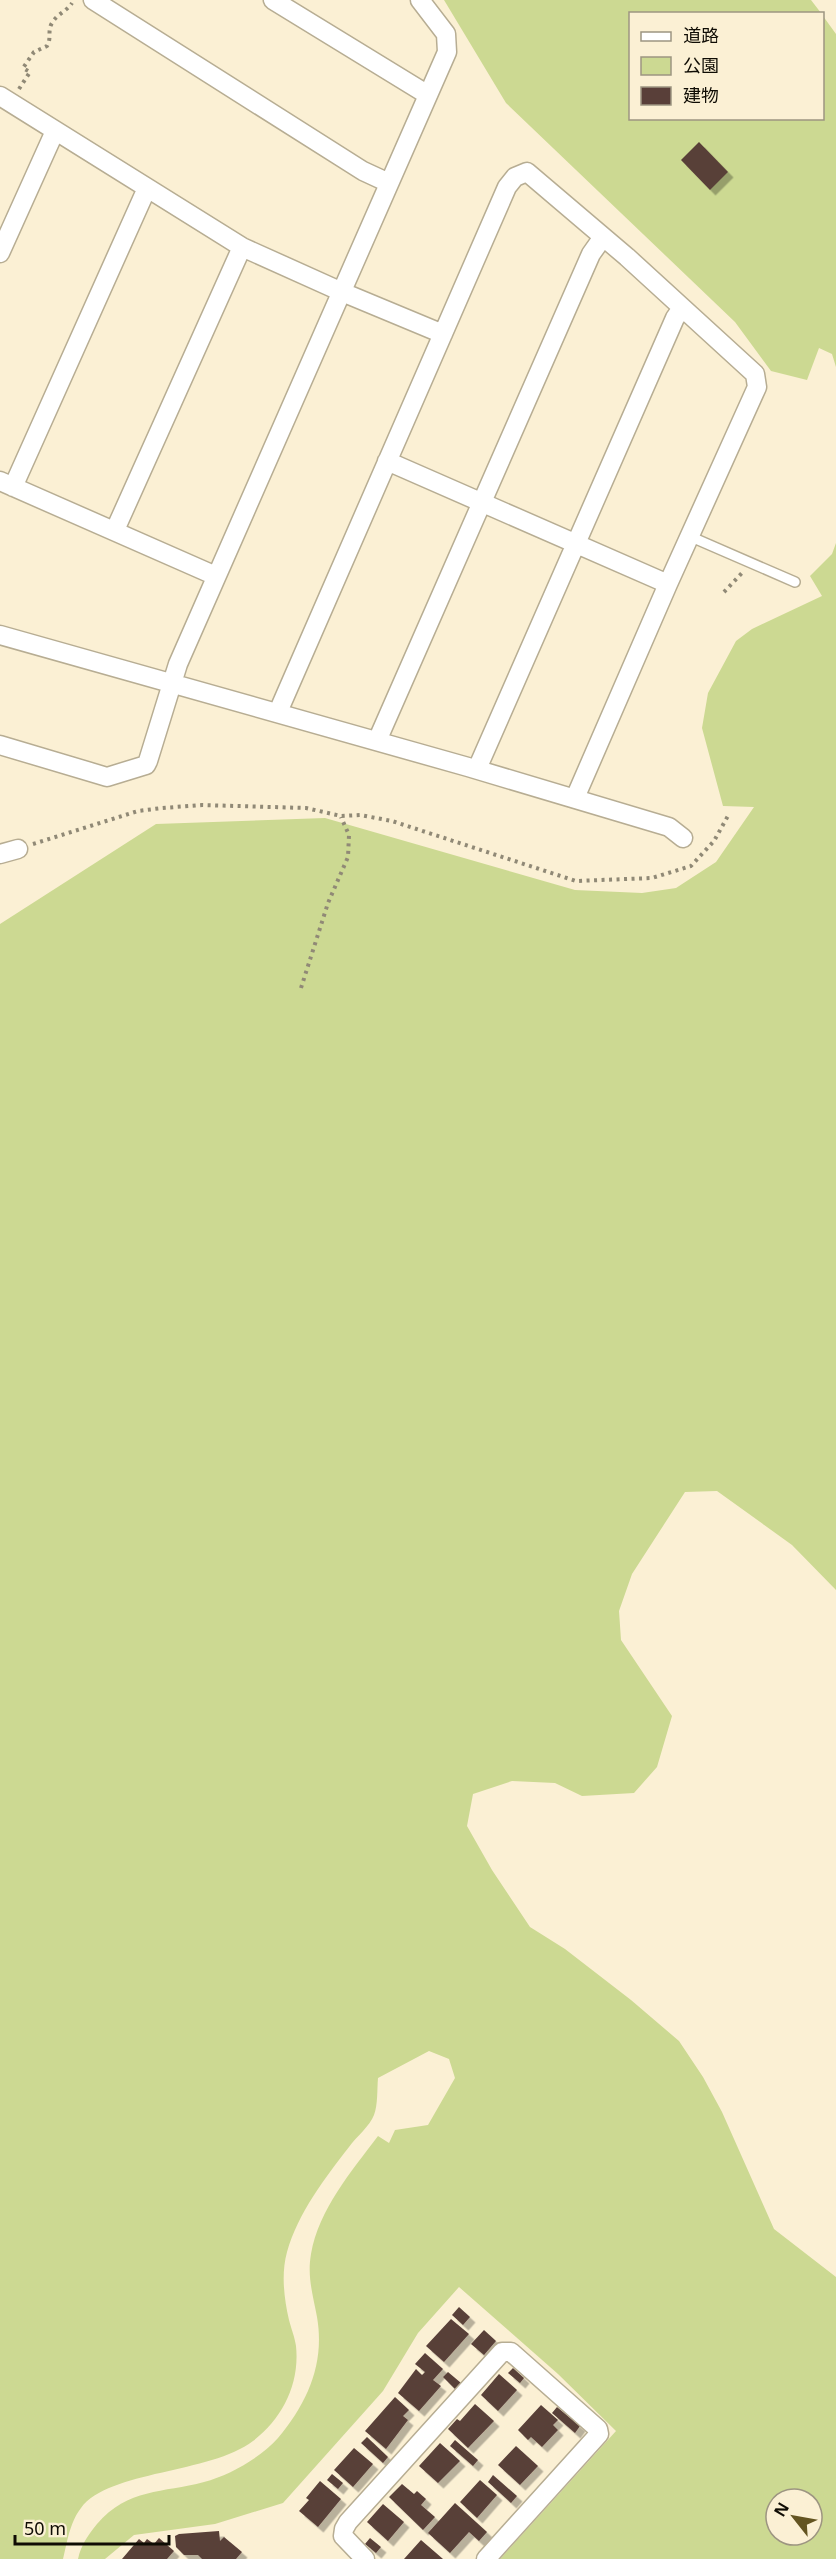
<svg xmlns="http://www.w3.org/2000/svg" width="836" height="2559" font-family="'Noto Sans','Noto Sans JP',sans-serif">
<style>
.green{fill:#ccd992;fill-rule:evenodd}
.building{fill:#593f39;filter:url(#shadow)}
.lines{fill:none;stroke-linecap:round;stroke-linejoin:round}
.lane-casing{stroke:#b7ad93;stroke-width:12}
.street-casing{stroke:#b7ad93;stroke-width:21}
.path{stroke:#908976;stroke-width:4;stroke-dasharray:3 4.5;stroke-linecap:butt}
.lane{stroke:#fff;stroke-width:9}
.street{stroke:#fff;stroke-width:18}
</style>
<defs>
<filter id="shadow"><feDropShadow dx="5.5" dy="5.5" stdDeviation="0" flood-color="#0004"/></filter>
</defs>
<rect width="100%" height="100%" fill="#fbf0d4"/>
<path class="green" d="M444,0H811L821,13L630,14V118H822L823,16L836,34V367L832,354L819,348L807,380L771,371L735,322L506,103Z
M836,543V1590L792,1545L717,1491L685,1492L632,1574L619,1611L621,1640L672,1716L657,1767L634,1793L582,1796L555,1783L512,1781L473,1794L467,1826L492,1870L530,1927L565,1949L631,2000L679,2041L703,2077L722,2112L774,2229L836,2277V2559H500L616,2431L558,2374L459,2287L418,2333L383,2391L283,2503L215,2524L134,2535L105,2559H78C81,2545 88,2535 97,2524C128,2488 163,2493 204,2482C230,2475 260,2458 278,2438C308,2402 325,2363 317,2317C313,2295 307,2277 311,2254C319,2209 351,2172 378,2136L389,2143L395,2130L428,2125L455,2078L449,2059L429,2051L378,2078C377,2089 378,2105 374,2115C370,2126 356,2137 349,2147C325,2178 298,2213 287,2252C281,2274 284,2298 289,2320C291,2328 295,2338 296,2346C300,2384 282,2419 253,2441C210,2474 109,2470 81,2508C70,2522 67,2542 63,2559H0V924L156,824L325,818L575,890L642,893L676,888L716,862L754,807L723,806L702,728L708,693L736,641L752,629L822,596L810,576L832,554ZM776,2499H812V2535H776Z"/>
<path class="building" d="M699,142L728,172L710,190L681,160Z
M459,2307L470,2317L463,2325L452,2315Z
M451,2319L469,2334L444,2362L426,2346Z
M484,2330L496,2341L484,2355L471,2344Z
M425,2353L443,2369L433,2380L441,2386L419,2411L398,2393L416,2369L422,2375L425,2372L415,2364Z
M513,2368L524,2378L520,2383L508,2373Z
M448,2372L461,2383L455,2389L443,2377Z
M499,2374L517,2390L498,2411L481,2395Z
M395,2397L409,2410L403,2416L408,2420L386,2449L365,2431Z
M475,2404L494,2421L468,2448L448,2429L457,2419L460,2421Z
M541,2405L558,2420L553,2425L558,2430L542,2447L531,2437L528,2440L518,2430Z
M557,2407L580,2426L575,2433L552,2413Z
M367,2437L388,2457L383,2463L361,2443Z
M455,2440L478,2460L473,2466L450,2446Z
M440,2443L460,2461L438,2483L419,2466Z
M516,2446L538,2466L520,2485L498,2465Z
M354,2448L373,2464L353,2487L334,2470Z
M332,2474L343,2483L338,2489L327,2480Z
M493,2475L517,2496L511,2503L488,2482Z
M480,2480L497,2495L477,2518L460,2502Z
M320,2481L341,2499L318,2527L299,2511L309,2500L306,2498Z
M402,2484L414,2494L417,2491L426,2499L421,2505L435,2517L423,2530L389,2497Z
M455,2503L487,2532L479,2541L469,2532L450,2553L428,2533Z
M383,2504L404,2522L388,2541L367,2522Z
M219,2531L220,2541L224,2537L242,2552L236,2559H202L198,2555H184L176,2547L175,2536L179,2534Z
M159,2538L174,2551L167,2559H122L139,2539L144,2543L147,2539L154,2544Z
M370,2538L381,2547L376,2553L365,2544Z
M421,2540L443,2559H404Z"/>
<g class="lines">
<defs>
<path id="lane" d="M689,536L795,582"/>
<path id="street" d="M93,0L363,171L389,183
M273,0L428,95
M0,96L242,247L342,292L443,334
M0,253L55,131
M387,461L668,584
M0,481L216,576
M13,487L147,188
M115,530L242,247
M0,635L468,767L669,827L683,838
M278,712L507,187L515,177L527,172L627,257L755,374L757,387L668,584L575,798
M377,741L591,254L603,237
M0,745L107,777L146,765L148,761L178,664L447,52L446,34L420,0
M477,769L675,318L682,308
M0,854L18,849
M365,2559L343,2536L344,2529L348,2522L502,2352H511L598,2429L599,2434L486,2559"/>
</defs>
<use href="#lane" class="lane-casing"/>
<use href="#street" class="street-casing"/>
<path class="path" d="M19,89L30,72L23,68L34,52L47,46C52,38 47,31 52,23C57,14 67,11 72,3
M724,592L742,573
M33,844L138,811L162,808L202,805L306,808L341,816L360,815L392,821L576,881L652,878L691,866L714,841L729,814
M301,988L328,903L348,857L349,835L341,817"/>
<use href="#lane" class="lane"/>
<use href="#street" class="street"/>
</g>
<rect x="629" y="12" width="195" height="108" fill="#fbf0d4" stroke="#9d9581" stroke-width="1.5"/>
<rect x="641" y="32" width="30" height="9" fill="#ffffff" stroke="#9d9581" stroke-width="1.5"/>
<text x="683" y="42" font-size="18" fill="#0f0c04">道路</text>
<rect x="641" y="57" width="30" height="18" fill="#ccd992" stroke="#9d9581" stroke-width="1.5"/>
<text x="683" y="72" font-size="18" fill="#0f0c04">公園</text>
<rect x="641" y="87" width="30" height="18" fill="#593f39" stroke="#9d9581" stroke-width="1.5"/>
<text x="683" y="102" font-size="18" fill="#0f0c04">建物</text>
<g transform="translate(794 2517) rotate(301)"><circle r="28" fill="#fbf0d4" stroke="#9d9581" stroke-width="1.5"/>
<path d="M0-4.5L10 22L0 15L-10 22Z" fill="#635421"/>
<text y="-9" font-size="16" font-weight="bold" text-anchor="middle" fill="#0f0c04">N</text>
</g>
<path d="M15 2535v9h154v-9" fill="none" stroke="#0f0c04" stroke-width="3"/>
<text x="24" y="2535" font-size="18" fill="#0f0c04" stroke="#fbf0d4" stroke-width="4.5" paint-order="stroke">50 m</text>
</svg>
